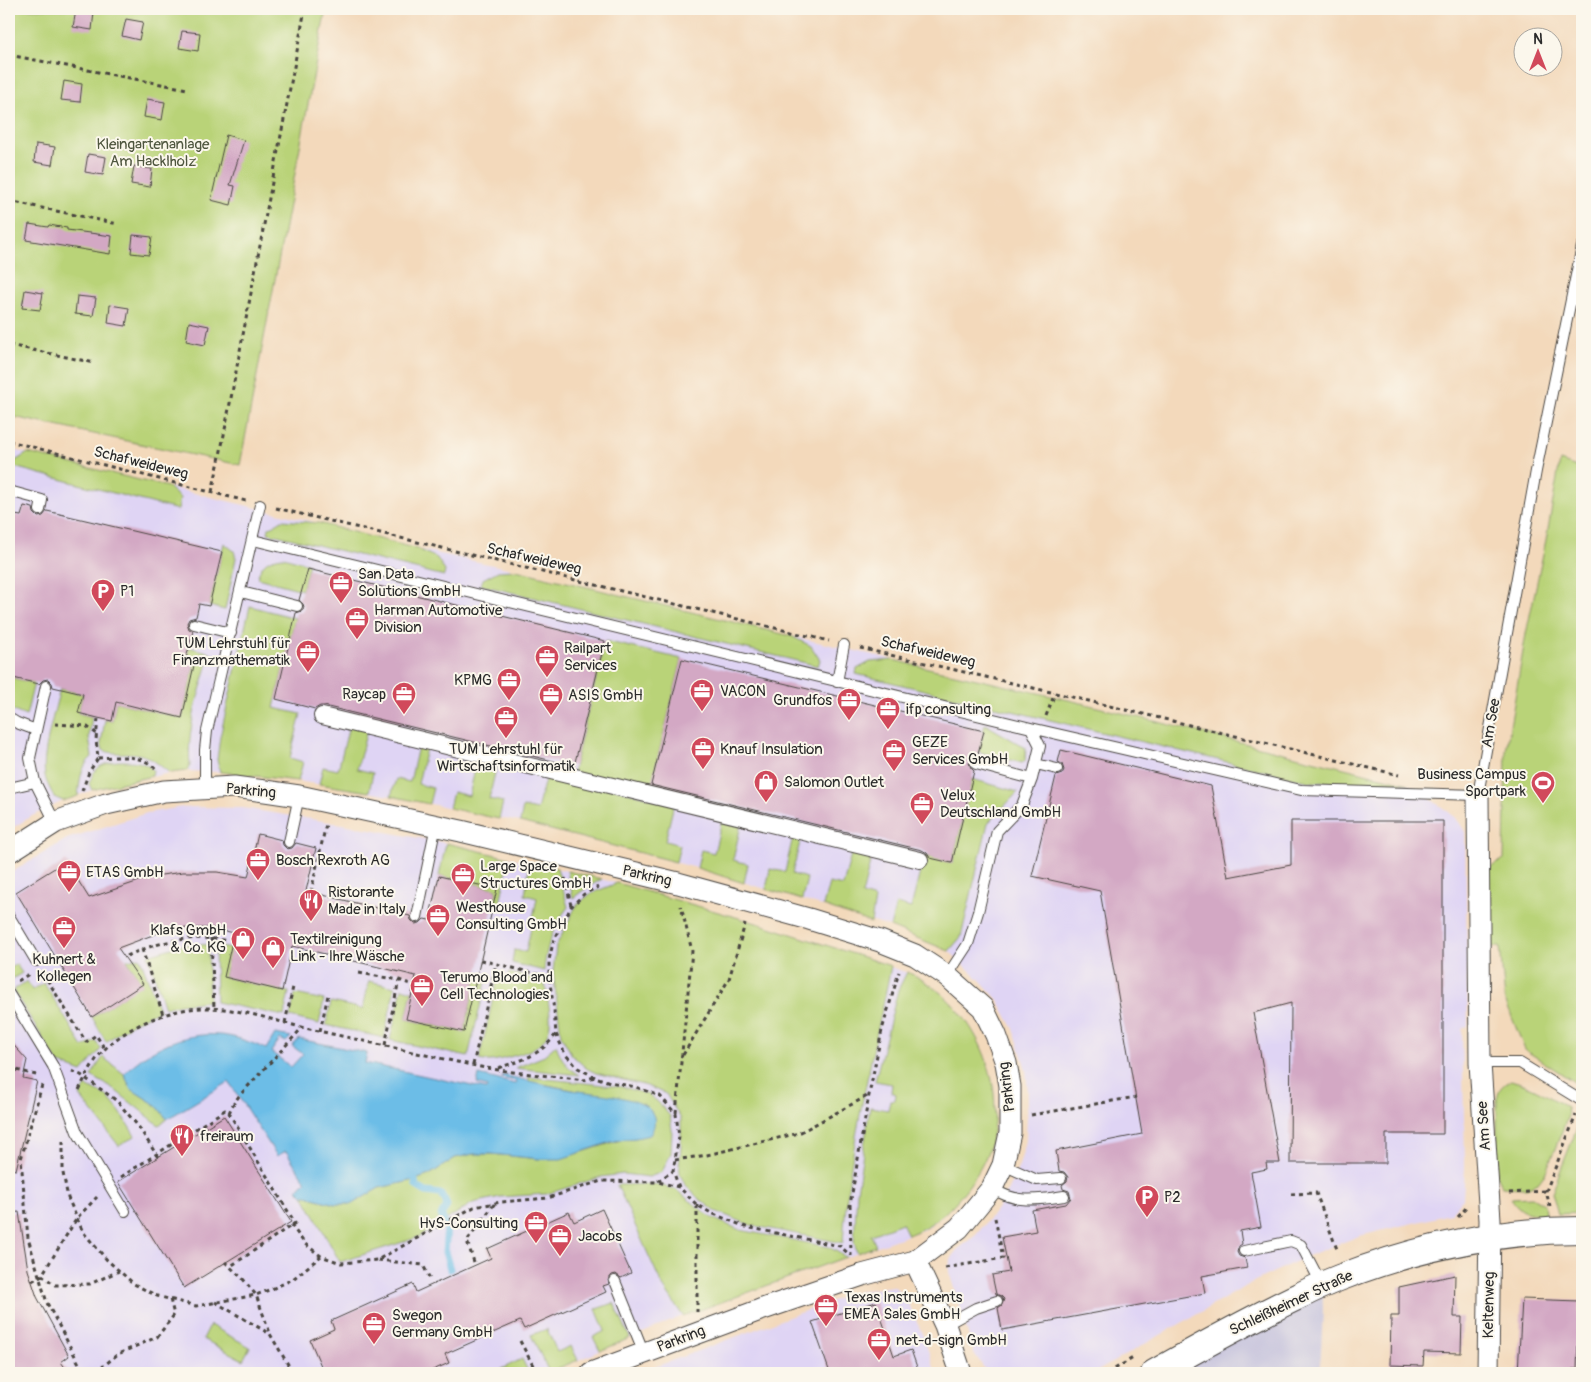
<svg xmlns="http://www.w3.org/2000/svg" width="1591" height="1382" font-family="Pangolin,sans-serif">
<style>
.built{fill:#dfd4f4}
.industrial{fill:#c3c0db}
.green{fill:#b9d378;stroke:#727f52}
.water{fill:#6cbde7;stroke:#4c7489}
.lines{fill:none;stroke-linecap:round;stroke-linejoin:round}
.stream{stroke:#6cbde7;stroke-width:7}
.building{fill:#d3a8c4}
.service-casing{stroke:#494541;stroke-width:12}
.pedestrian-casing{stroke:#494541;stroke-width:18}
.minor-casing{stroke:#494541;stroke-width:23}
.tertiary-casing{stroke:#494541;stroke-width:28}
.path{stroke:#494541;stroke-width:3;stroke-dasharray:4 4;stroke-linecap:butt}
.service{stroke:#fff;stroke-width:10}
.pedestrian{stroke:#fff;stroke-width:16}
.minor{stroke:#fff;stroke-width:21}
.tertiary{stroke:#fff;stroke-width:26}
.labels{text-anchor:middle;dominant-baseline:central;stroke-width:4;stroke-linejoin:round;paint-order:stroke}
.park-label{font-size:15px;fill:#4e553e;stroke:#fbf7ec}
.street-label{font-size:15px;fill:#2b2b2b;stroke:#fbf7ec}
.poi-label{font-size:15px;fill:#2b2b2b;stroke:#fbf7ec;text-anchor:start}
</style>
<rect width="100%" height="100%" fill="#fbf7ec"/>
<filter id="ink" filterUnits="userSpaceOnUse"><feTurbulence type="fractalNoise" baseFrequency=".02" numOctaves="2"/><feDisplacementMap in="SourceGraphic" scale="10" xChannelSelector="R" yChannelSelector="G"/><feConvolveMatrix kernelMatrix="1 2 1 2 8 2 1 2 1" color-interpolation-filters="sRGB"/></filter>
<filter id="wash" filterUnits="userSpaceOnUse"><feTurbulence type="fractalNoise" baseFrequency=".0096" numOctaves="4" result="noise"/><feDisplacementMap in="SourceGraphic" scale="20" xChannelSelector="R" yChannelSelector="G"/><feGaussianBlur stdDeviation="1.12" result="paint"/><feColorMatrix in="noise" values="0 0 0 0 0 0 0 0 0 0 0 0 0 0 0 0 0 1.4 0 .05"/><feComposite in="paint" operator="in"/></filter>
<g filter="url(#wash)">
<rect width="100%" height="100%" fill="#f3d9bb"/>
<path class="built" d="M9,449L319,523L417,549L516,570L791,636L1073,701L1409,784L1450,813L1459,822L1465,832L1468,1027L1462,1028L1465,1166L1463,1199L1450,1214L1359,1236L1310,1255L1255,1281L1094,1373H987L974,1353L949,1272L950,1259L957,1250L976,1235L997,1209L1008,1190L1019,1166L1026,1141L1028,1092L1026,1070L1014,1029L998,1000L980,980L949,951L919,938L890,927L697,868L520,822L391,796L298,781L220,772L186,771L169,773L92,790L63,801L32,816L9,830Z
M183,807L242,808L342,824L446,843L567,871L617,883L760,924L911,974L940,992L962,1016L977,1038L988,1065L994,1090V1118L989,1148L964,1192L939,1219L925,1229L683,1316L548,1373H9V874L67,839L147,813Z
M893,1286L905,1295L923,1336L936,1373H639L856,1292Z"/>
<path class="industrial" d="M1322,1280L1323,1310L1320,1373H1144Z"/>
<path class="green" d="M9,9H326L240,465L9,416Z
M28,453L168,487L180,498L178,510L14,467L15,461Z
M1560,461L1582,469V1087L1525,1050L1505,1000L1500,947H1489L1488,869L1504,859L1506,750L1526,634L1547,535Z
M282,520L319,523L417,549L437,558L445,571L444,576L268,533L269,528Z
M224,543L234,551L236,558L225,610L209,606Z
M283,557L309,564L302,590L257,578C262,563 267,559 283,557Z
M516,570L791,636L811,646L820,660L818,666L481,585L483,579L498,571Z
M250,606L295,618L274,708L301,714L290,758L303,762L298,781L220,772L217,760L220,737Z
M605,641L682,659L650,790L573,772Z
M189,647L211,653C201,689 186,727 190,766L186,771L170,773C161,767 153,758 142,755C129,751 115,756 103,750L101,743L105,720L112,721L116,702L182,718L195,662L186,659Z
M893,660L1073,701L1409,784L1311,782L856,674L857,669L870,662Z
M9,677L34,683L26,716L9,709Z
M60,689L83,694L78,713L92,717L89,737L92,757C80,767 80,781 78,796L63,801L54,797C51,790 46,783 45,775C41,757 55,709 60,689Z
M985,724L1026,748L1025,761L1022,763L979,752Z
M349,726L367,730L357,769L373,773L369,792L319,784L323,767L338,770Z
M419,742L427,744L418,784L433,788L429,804L391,796L396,779L410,782Z
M478,756L498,760L489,799L503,802L499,819L449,808L453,792L469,796Z
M117,761C130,761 144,760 153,770L152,776L92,790L89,784C95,767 99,765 117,761Z
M547,772L674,804L665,841L680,845L676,862L520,822L523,807L537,810Z
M972,779L1018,792L988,823L961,937L949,951L890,927L896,904L911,908L924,856L952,863Z
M723,816L742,820L733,860L748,864L744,883L697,868L701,850L714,853Z
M794,832L802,834L792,874L807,878L802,900L766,889L770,869L785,872Z
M446,843L509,858L499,908L493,906L497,889L439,876Z
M853,846L873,851L862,895L875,899L871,923L823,906L829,883L843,886Z
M530,862L557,868L568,907C553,926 546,947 544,971L512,963L514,950L526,952L537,898L525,895Z
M567,871L602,879L585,889L573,898Z
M617,883L760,924L891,966C873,1057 848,1150 843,1243L750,1225L715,1211L698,1198L684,1183L680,1174L679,1165L681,1148V1119L666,1094L647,1086L596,1073L586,1068L572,1055L561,1035L553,971L556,946L576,906L590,894Z
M196,944L208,945L209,1001L180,1004L165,1008L148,955L182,945Z
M215,946L231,949L224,977L289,992L284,1016L216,1002Z
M140,957L159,1010L133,1023L106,1042L92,1017L142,984L127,960Z
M9,964L11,968L16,964L22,973L9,981Z
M907,972C972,1000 1010,1080 989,1148C983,1167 972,1182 960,1197C944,1216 931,1226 908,1235L902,1223L871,1235L876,1246L857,1253L854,1242L857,1192L870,1107L888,1110L890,1100H895L896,1094L891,1092L892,1084L875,1081L898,990Z
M509,973L544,981C552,1020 560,1044 513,1056C501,1059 492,1063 479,1060L497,980L507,982Z
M477,976L487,978L468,1057L390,1040L402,988L412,991L406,1019L464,1032Z
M27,981L32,990L44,983L83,1047L96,1041L101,1049L82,1072L58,1063L13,990Z
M369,981L395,987L384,1038L326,1025L331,1002L363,1009Z
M295,994L324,1000L319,1024L290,1017Z
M556,1045C561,1058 566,1067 579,1075L515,1068L542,1057Z
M103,1057L124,1074L131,1089L156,1105L167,1119L159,1125L111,1087L91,1076Z
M529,1077L623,1087L649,1095L658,1102L670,1116L672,1130L671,1153L663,1170L660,1173L649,1177L623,1174L601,1177L547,1194L500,1197L473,1203L419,1237L340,1262L303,1195L335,1204H352L379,1188L415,1180L429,1175L455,1158L473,1154H492L539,1159L579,1153L624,1139L636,1138L654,1118L650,1110L643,1104L528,1081Z
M1511,1080C1532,1086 1549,1096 1567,1108L1568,1116L1545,1174L1538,1183L1526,1188L1502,1187L1497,1177V1100C1498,1089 1502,1085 1511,1080Z
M86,1086L107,1096L120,1112L135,1136L119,1146L80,1096Z
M1581,1118L1582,1119V1213L1558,1214L1552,1192Z
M654,1184L675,1189L712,1218L740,1230L829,1247L846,1257L683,1316L662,1285L617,1185Z
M1532,1197L1544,1204L1545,1214C1528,1214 1521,1213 1511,1198Z
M614,1303L630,1338L600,1351L593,1337L605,1331L596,1309Z
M210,1325L250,1347L243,1360L203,1339Z
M547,1329L557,1352L571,1346L578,1360L549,1372L531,1335Z
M522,1359L529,1373H493Z"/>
<path class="water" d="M275,1034L291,1037L286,1042L280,1039L271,1052L291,1067L303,1054L292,1046L299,1039L367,1053L365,1063L486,1089L487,1087L477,1084L479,1075L515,1084L516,1081L502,1078L503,1075C526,1080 549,1086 572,1090C590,1093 638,1096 650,1110C657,1118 655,1127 650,1135L636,1138L624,1139L611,1142L561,1159H539L492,1154H473L455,1158L429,1175L415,1180L379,1188L352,1204H335L303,1195L297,1189L306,1182L286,1151L277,1156L229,1082L167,1119L156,1105L131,1089L124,1074C152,1044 196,1027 237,1038C247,1041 257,1045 266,1049Z"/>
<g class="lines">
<path class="stream" d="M415,1180L416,1186L426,1192L440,1194L445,1200L447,1206L441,1215L447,1227L445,1252L450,1269"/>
</g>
<g id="blocks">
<path class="building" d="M76,10L94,12L92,30L73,27Z
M126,19L143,22L139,40L122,36Z
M182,31L200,33L198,51L179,48Z
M64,81L82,84L80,102L61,100Z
M147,99L165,102L162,120L144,117Z
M226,135L244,140L230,185L235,186L231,205L211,200Z
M36,144L55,147L52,165L34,162Z
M88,154L106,157L103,175L85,172Z
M134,166L152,169L150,187L131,184Z
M29,224L48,227L49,225L67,228V230L112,236L110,254L26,240Z
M133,235L152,237L149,255L131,253Z
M25,290L43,293L40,310L22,308Z
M77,296L96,298L93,316L75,314Z
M110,305L129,308L126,326L108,323Z
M189,322L209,326L205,345L186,341Z
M24,506L33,508L34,513L38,517L43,516L47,511L222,552L209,606L199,604L196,617L189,619L187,623L189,629L193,631L186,659L195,661L182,718L116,702L112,721L98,718L78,713L83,694L53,687L52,683L48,679L43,680L39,684L9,677V514L21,516Z
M308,569L605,641L574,766L324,706H320L315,709L276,699L296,613L302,611L304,607L303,604L299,600Z
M682,659L984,731L977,757L972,759L969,763L971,768L974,771L952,863L930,858L927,853L922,850L651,785Z
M1061,750L1211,786L1228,877L1291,865V821H1443V1134H1386V1163H1290L1291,1003L1253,1013L1280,1163H1266L1267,1169L1251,1172L1261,1227L1240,1231L1242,1244L1239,1246L1237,1252L1239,1256L1245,1258L1247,1268L1202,1276L1205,1293L1002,1330L998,1308L1002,1305L1004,1299L1001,1296L996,1294L992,1275L1009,1272L1002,1237L1036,1231L1032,1210L1066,1204L1071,1198L1069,1191L1063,1189L1062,1185L1067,1181L1068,1177L1064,1172L1059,1171L1056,1151L1142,1134L1100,891L1032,876L1056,776L1062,774L1064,770L1062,764L1058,762Z
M258,834L282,840L283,845L287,849L292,848L296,843L316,848L306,891L410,916L411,920L415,924L420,923L424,919L429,920L439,876L497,889L464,1032L406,1019L416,976L292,946L282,991L224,977L234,933L213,928H186L158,933L118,948L143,984L92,1017L16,892L66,861L89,898L154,876L183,872H217L248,877Z
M9,1040L27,1060L23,1078L37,1081L16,1170L9,1169Z
M224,1116L291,1222L184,1288L118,1182Z
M602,1209L631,1273L621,1278L616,1274L612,1275L608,1280L609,1284L603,1286L606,1292L524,1329L520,1321L445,1354L449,1363L426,1373H324L310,1340L334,1329L331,1321L413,1284L416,1292L491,1258L487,1249L569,1212L574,1222Z
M19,1212L28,1270L37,1297L69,1356L61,1362L69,1373H9V1213Z
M1455,1275L1454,1317H1462L1461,1353L1424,1352L1423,1366L1390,1365L1391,1316H1399V1287Z
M1522,1299L1579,1301L1577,1369H1572V1373H1518Z
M876,1302L894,1356L911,1350L919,1373H830L812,1322Z"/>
</g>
</g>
<g filter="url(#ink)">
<use href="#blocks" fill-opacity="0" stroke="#494541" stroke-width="1"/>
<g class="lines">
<defs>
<path id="service" d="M9,491L42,500L40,510
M253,540L1031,728L1040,746L1032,779L1022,805L997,831L978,912L968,944L947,976
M241,592L297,606
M194,624L231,633
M837,682L844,645
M46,686L30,758L35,782L50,812L56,822
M9,718L17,723L36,730
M1031,728L1301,790L1478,795L1536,471L1582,246
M976,764L1032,779
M1036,764L1057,769
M9,788L35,782
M205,788V750L207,731L260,505
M289,842L299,796
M9,916L36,961
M417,917L436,825
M9,994L53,1066L77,1132L125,1211
M1480,1063H1520L1582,1101
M1003,1165L1037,1180L1061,1178
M992,1188C1015,1204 1038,1200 1064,1196
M1244,1251L1291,1241L1301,1245L1322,1285
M615,1281L644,1353
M945,1325L976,1308L997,1301"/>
<path id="pedestrian" d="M322,716L920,860"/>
<path id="minor" d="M1478,795L1480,1063L1490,1220L1488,1373
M9,852L56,822L106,804L164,791L234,787L265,791L299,796L461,831L678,883L809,919L880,941L915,955L947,976L983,1008L996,1035L1006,1063L1010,1086V1133L1003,1165L992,1188L959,1228L915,1261L862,1275L760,1310L591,1373
M915,1261L945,1325L961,1373"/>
<path id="tertiary" d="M1154,1373C1202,1346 1250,1319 1301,1295C1313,1289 1326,1283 1339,1278C1416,1248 1499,1230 1582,1230"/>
</defs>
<use href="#service" class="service-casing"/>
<use href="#pedestrian" class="pedestrian-casing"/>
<use href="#minor" class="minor-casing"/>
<use href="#tertiary" class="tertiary-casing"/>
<path class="path" d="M9,55L187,89
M9,201L118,224
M9,345L95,363
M9,441L246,501
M212,492L219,461L305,9
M276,508L829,641
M860,648L1055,693L1399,775
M1046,716L1055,693
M55,724L86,726L97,734
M98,758C119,757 143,753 158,771
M82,791L89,772L98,758L96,740L98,718
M565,878L571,906
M311,892L326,824
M211,938L214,1008
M142,949L163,1015
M127,956C159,941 193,934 228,941
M481,960L549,977
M43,973L86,1042L96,1035L105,1049
M359,973L399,980L410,984
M18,981L29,974
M285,1023L293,987
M320,1031L328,995
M385,1045L399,980
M683,1055L729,979L745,924
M473,1065L496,964
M9,1068L40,1076
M498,1068C522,1060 540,1056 556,1034
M72,1071L81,1075L117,1101L138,1126L158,1157
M595,1077L578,1068L565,1054L556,1034L554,1010L549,977V960L553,943L571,907L584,894L598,887
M42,1085L21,1159L28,1238L47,1303L84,1373
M79,1090C86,1076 93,1061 105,1049C124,1030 152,1017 178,1011C221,1001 263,1018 305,1028C360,1040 416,1053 471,1065C508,1073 547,1075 584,1080L595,1077L610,1082L636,1087L660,1096L676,1114L679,1137L673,1171L679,1187L697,1205L711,1213L746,1227L840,1246L850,1255
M229,1113L232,1106L239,1096L303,1027
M676,1113L692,951L681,906
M1031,1115L1136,1097
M63,1141V1173L68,1198L83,1232L107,1260L134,1284L157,1296L196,1306L256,1295L274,1288L293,1279L321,1256L341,1263L377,1260L474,1207L501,1202L548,1198L601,1181L658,1182L679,1187
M675,1160L707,1155L799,1133L869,1095
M121,1177L225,1110L229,1113L295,1223L231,1266
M658,1181L673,1171
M1509,1193L1546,1191
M1291,1194L1316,1193L1338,1252
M697,1205V1312
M1550,1207L1546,1191L1576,1115
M1458,1217L1467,1207
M291,1225L305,1244L321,1256
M851,1256L850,1205L869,1095L882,1030L899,972
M378,1260L423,1265L431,1281
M225,1262L243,1279L256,1295L270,1333
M474,1262L467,1241L495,1203
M945,1268L1003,1258L995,1218
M42,1275L55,1285L90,1284L119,1271
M32,1281L42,1275L77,1218L97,1197
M215,1302L270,1334L293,1373
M520,1341L537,1373
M460,1368L462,1373
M95,1373L118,1354L157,1337L174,1315L170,1299
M1108,1373L1133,1358"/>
<use href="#service" class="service"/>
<use href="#pedestrian" class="pedestrian"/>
<use href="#minor" class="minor"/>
<use href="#tertiary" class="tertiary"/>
</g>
</g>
<defs>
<symbol id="office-pin" viewBox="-11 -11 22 30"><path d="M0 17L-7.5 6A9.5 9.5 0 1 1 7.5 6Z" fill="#d1495b" stroke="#fbf7ec"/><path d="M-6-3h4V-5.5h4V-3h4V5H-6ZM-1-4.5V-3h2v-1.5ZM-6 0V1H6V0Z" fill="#fff"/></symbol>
<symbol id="parking-pin" viewBox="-11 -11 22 30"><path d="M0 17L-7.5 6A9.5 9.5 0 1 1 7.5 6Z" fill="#d1495b" stroke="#fbf7ec"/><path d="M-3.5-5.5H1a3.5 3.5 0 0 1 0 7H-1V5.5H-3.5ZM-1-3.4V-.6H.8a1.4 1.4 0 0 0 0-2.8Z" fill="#fff"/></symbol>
<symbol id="shop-pin" viewBox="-11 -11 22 30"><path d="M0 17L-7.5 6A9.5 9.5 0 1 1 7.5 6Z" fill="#d1495b" stroke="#fbf7ec"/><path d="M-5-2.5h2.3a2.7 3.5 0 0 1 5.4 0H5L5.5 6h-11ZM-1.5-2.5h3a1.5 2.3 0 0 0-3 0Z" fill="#fff"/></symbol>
<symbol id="stadium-pin" viewBox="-11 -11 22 30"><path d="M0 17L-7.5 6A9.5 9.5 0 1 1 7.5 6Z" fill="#d1495b" stroke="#fbf7ec"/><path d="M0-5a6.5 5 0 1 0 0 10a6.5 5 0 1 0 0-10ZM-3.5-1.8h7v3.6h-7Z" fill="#fff"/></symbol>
<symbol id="restaurant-pin" viewBox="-11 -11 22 30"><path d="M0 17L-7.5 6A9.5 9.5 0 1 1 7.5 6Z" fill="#d1495b" stroke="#fbf7ec"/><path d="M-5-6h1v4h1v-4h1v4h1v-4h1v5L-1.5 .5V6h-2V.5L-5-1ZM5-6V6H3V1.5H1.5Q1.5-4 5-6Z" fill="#fff"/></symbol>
</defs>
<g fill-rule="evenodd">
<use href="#office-pin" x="327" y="569" width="28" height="38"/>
<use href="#parking-pin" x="89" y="577" width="28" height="38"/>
<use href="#office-pin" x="343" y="605" width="28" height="38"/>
<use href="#office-pin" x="294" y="638" width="28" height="38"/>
<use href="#office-pin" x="533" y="643" width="28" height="38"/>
<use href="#office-pin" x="495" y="666" width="28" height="38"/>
<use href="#office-pin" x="688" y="677" width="28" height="38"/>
<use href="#office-pin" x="390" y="680" width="28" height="38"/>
<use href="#office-pin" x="537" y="681" width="28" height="38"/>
<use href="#office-pin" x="835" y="686" width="28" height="38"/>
<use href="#office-pin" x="874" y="695" width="28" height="38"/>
<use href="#office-pin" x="492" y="704" width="28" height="38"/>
<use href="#office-pin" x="689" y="735" width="28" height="38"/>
<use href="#office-pin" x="880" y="737" width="28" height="38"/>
<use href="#shop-pin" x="752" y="768" width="28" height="38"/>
<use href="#stadium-pin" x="1529" y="769" width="28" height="38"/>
<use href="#office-pin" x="908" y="790" width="28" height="38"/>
<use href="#office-pin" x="244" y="846" width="28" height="38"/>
<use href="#office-pin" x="55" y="858" width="28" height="38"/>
<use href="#office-pin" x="449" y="861" width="28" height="38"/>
<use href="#restaurant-pin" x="297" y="887" width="28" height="38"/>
<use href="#office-pin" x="424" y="902" width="28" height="38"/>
<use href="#office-pin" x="50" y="914" width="28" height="38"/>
<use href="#shop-pin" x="229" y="925" width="28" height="38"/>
<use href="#shop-pin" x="259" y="934" width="28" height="38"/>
<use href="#office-pin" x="408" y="972" width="28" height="38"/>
<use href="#restaurant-pin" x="168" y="1122" width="28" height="38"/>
<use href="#parking-pin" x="1133" y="1183" width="28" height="38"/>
<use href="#office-pin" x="522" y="1209" width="28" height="38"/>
<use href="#office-pin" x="546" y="1222" width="28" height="38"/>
<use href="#office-pin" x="812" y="1292" width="28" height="38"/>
<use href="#office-pin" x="360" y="1310" width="28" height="38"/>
<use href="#office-pin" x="865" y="1326" width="28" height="38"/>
</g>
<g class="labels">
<g class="park-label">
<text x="153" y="144">Kleingartenanlage<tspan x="153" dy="17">Am Hacklholz</tspan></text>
</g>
<g class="street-label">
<text transform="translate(141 463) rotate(14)">Schafweideweg</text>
<text transform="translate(534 559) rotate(13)">Schafweideweg</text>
<text transform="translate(928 652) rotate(13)">Schafweideweg</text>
<text transform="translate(1491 723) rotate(-80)">Am See</text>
<text transform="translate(251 791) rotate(5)">Parkring</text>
<text transform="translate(647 876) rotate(13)">Parkring</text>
<text transform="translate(1007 1087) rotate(-97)">Parkring</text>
<text transform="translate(1484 1126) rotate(-94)">Am See</text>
<text transform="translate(1291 1303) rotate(-25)">Schleißheimer Straße</text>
<text transform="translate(1489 1305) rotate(-89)">Keltenweg</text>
<text transform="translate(681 1339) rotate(-21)">Parkring</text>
</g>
<g class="poi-label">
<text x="358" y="574">San Data<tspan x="358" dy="17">Solutions GmbH</tspan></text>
<text x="120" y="591">P1</text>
<text x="374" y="610">Harman Automotive<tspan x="374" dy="17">Division</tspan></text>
<text x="290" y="643" text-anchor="end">TUM Lehrstuhl für<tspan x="290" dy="17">Finanzmathematik</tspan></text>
<text x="564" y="648">Railpart<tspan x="564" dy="17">Services</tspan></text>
<text x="492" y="680" text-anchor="end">KPMG</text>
<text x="720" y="691">VACON</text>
<text x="386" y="694" text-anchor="end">Raycap</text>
<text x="568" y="695">ASIS GmbH</text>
<text x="832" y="700" text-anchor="end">Grundfos</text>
<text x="906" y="709">ifp consulting</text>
<text x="912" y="742">GEZE<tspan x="912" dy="17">Services GmbH</tspan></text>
<text x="506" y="749" text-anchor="middle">TUM Lehrstuhl für<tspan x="506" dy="17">Wirtschaftsinformatik</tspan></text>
<text x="720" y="749">Knauf Insulation</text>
<text x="1526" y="774" text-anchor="end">Business Campus<tspan x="1526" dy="17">Sportpark</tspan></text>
<text x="784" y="782">Salomon Outlet</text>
<text x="940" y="795">Velux<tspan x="940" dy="17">Deutschland GmbH</tspan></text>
<text x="276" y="860">Bosch Rexroth AG</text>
<text x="480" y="866">Large Space<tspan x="480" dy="17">Structures GmbH</tspan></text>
<text x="86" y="872">ETAS GmbH</text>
<text x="328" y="892">Ristorante<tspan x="328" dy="17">Made in Italy</tspan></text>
<text x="456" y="907">Westhouse<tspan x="456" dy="17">Consulting GmbH</tspan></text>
<text x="226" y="930" text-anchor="end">Klafs GmbH<tspan x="226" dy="17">&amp; Co. KG</tspan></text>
<text x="290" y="939">Textilreinigung<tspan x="290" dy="17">Link - Ihre Wäsche</tspan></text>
<text x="64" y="959" text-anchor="middle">Kuhnert &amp;<tspan x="64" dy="17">Kollegen</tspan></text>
<text x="440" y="977">Terumo Blood and<tspan x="440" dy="17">Cell Technologies</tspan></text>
<text x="200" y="1136">freiraum</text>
<text x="1164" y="1197">P2</text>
<text x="518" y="1223" text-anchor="end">HvS-Consulting</text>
<text x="578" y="1236">Jacobs</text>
<text x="844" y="1297">Texas Instruments<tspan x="844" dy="17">EMEA Sales GmbH</tspan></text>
<text x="392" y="1315">Swegon<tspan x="392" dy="17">Germany GmbH</tspan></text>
<text x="896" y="1340">net-d-sign GmbH</text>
</g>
</g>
<rect width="1591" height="1382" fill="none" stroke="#fbf7ec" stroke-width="30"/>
<g transform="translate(1538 52)"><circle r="24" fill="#fbf7ec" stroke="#a8a59f"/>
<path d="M0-4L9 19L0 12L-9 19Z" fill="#d1495b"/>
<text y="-8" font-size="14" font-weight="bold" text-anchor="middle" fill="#2b2b2b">N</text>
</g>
</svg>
